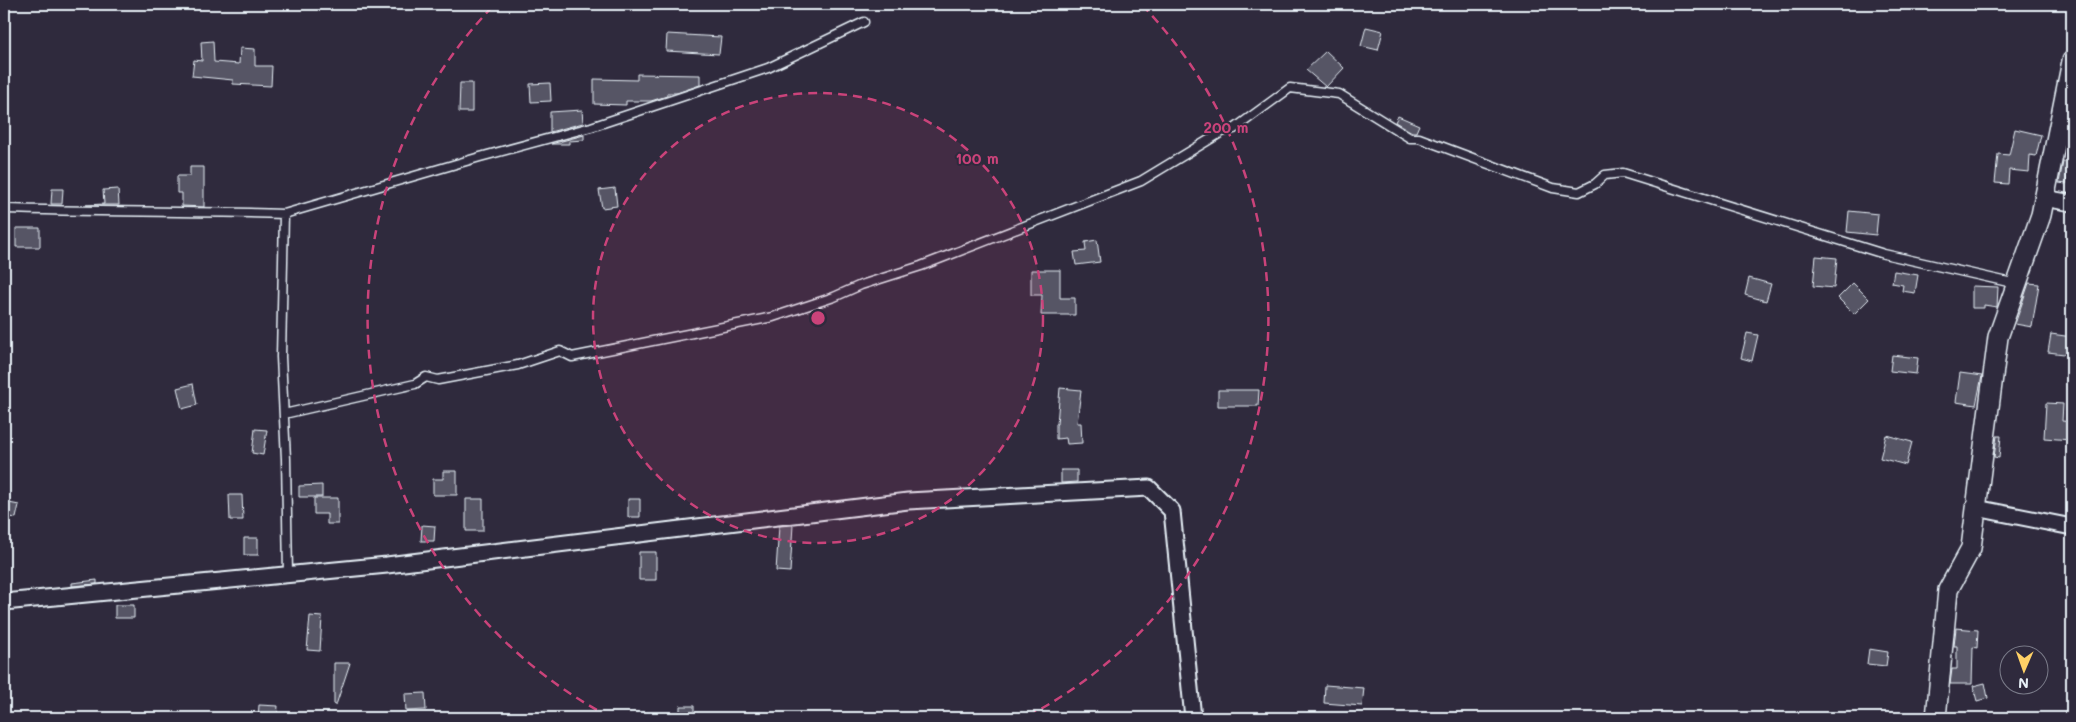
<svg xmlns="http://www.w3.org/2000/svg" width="2076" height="722" font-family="Mali,sans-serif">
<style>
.building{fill:#575565;stroke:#e8f1f8}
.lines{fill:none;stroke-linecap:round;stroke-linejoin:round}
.service-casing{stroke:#e8f1f8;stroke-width:11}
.minor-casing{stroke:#e8f1f8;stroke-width:19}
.tertiary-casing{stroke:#e8f1f8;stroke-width:22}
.service{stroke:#2f2a3d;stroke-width:8}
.minor{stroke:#2f2a3d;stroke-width:15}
.tertiary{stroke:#2f2a3d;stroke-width:19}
.ring{fill:none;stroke:#ca437a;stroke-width:2.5;stroke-dasharray:9 6}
.centre{fill:#ca437a;stroke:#2f2a3d;stroke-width:2.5}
.ring-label{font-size:15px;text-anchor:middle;font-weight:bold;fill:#ca437a;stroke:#2f2a3d;stroke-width:4;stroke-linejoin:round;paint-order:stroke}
</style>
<rect width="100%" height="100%" fill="#2f2a3d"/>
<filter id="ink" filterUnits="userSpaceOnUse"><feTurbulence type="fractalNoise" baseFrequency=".02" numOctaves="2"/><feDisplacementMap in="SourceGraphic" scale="10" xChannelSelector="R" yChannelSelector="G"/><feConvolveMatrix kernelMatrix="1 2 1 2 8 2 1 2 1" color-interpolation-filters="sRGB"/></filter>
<g filter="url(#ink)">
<path class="building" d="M1366,27L1383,31L1378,50L1361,46Z
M667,34L721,37L719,54L666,51Z
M213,41L214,62L239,64L240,48L255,49V66H272L271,86L233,84V80L192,76L194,60L202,61L201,42Z
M1326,51L1344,68L1326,87L1306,70Z
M637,74L700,75V85L677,93H667V96L651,101H626V105L594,104V79L637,80Z
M460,83H472V112H459Z
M550,83L551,101L531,102L530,84Z
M582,110L583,123L550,132V112Z
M1398,116L1419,125L1416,132H1412L1395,122Z
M2015,129L2041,135L2036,156L2030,155L2029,172L2009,170L2008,184L1995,183L1998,154L2009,155Z
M584,135V140L569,141V144H551Z
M2063,162H2069L2066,184L2059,183Z
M190,167H204V207L182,206V193H177V176H190Z
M615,188L617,206L602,208L599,190Z
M52,189H63L62,204H51Z
M118,189L119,205H86L104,204L103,190Z
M1849,211L1878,214L1876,235L1847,232Z
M16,228H40V247H16Z
M1097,240L1100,262L1076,265L1074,252L1086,251L1085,242Z
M1816,256L1837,258L1834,288L1813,286Z
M1031,270H1060V298H1075V315H1041L1042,295H1031Z
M1894,271L1918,275L1915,293L1902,291L1903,285L1892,283Z
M1749,278L1771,284L1766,301L1745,295Z
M1853,283L1869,299L1854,314L1838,298Z
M2029,283L2039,284L2032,327L2015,324Z
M1972,286L1998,287L1997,307L1984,305V308H1972Z
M1747,333L1758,335L1752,361L1741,358Z
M2051,334L2072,337V355L2048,352Z
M1892,355L1918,358L1916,374L1890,371Z
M1960,373L1982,376L1976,405L1956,402Z
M193,384L197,405L182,409L177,388Z
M1060,388L1081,390L1077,423H1081L1082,443L1067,444L1066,438L1056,439V424H1057Z
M1218,390H1259L1258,406H1218Z
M2046,403L2063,404L2062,421L2072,422L2071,440L2044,438Z
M255,429L267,430L263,455L252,453Z
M1886,435L1912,442L1906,465L1880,458Z
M1997,436H2001L1999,458L1994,457Z
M1061,470H1077V482L1061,483Z
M443,471H457V495H433V479H443Z
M322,485V497H299V486Z
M229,495H242L243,520H230Z
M314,498H338V524H327V514H314Z
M466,499H483V531H466Z
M628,499H640V517H628Z
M4,502L19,505L16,518L4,516Z
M422,525L435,526L434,541H421Z
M793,525L790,572L776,571L779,526Z
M244,538H258V555H244Z
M639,552H656V580H639Z
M97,580V584L72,586V583Z
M115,605H134V618H115Z
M310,616L322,617L320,651L307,650Z
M1956,628L1978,630L1977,648L1973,647L1972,684H1950L1952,669H1957V646H1954Z
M1869,649L1888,652L1886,666L1867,664Z
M334,663H350L336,705H334Z
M1985,683L1988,698L1977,701L1973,686Z
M1325,685L1364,688L1362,706L1324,703Z
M425,693L426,710L406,711L405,694Z
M259,705L278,706L277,718H258Z
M680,706H694V718H680Z"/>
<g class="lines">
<defs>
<path id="service" d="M4,209C97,212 190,211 284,214L281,357L286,459L288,574
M284,214L480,157L591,127L768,68L864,22
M284,414L415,384L426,377L438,380L518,365L560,351L572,357L773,317L834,297L861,285L921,266L1141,181L1222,132L1234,129L1290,88L1339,94L1410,138H1419L1553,188L1579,192L1595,184L1605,175L1623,173L1884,254L2017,284"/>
<path id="minor" d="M2044,198L2072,203
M1976,508L2072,527
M4,602L387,565L908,501L1149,488L1172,511L1193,718"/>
<path id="tertiary" d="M1936,718L1948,590L1971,548L1998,337L2041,215L2072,61"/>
</defs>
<use href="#service" class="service-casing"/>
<use href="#minor" class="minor-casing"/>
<use href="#tertiary" class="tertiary-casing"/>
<use href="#service" class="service"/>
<use href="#minor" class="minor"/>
<use href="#tertiary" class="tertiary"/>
</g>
</g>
<circle cx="818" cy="318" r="225" fill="#ca437a" fill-opacity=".12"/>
<g class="ring">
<circle cx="818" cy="318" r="225"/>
<path d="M610 717A450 450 0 0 1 494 5M1142 5A450 450 0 0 1 1026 717"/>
</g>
<circle cx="818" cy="318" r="8" class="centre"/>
<g class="ring-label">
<text x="1226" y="133">200 m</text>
<text x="977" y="164">100 m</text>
</g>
<rect width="2076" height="722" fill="none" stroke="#2f2a3d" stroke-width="20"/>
<rect x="10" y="10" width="2056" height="702" fill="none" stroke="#e8f1f8" stroke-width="2" filter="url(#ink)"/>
<g transform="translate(2024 670) rotate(182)"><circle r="24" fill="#2f2a3d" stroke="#797a88"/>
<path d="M0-4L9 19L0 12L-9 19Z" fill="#ffd166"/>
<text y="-8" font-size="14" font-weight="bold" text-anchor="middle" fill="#e8f1f8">N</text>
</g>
</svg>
